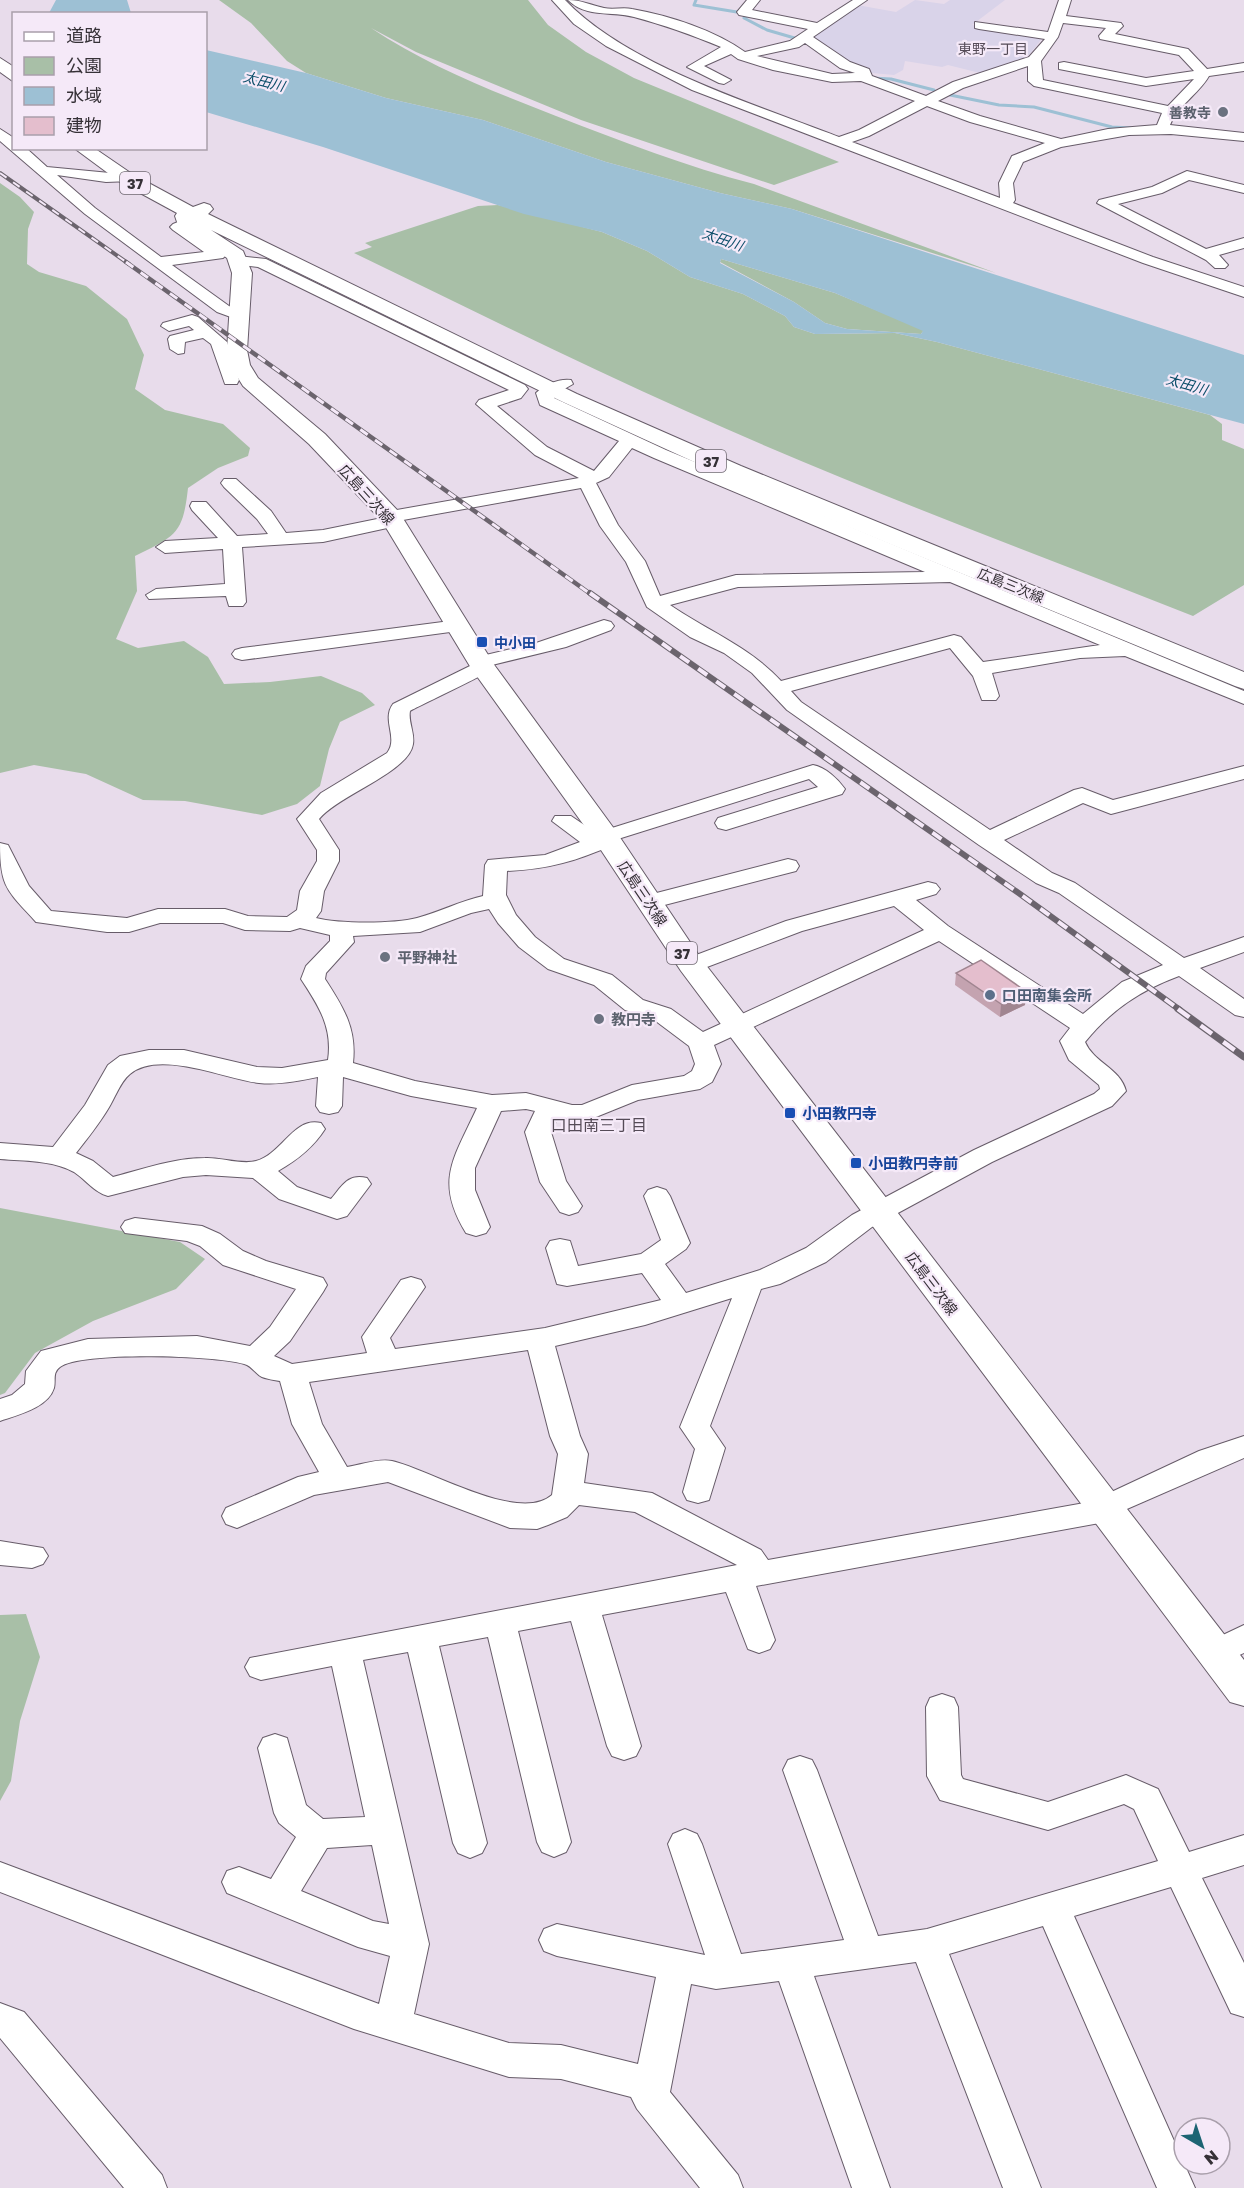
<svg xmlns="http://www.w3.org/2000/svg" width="1244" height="2188" font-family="'Golos Text','Noto Sans JP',sans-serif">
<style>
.education{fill:#d9d3e9}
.green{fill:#a8bfa7}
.water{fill:#9dc0d4;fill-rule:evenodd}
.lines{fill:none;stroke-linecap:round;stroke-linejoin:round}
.stream{stroke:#9dc0d4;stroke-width:3}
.minor-casing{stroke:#675c69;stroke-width:2}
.major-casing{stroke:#675c69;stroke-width:2}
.minor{fill:#fff;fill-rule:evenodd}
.major{fill:#fff;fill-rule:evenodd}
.rail-far3-casing{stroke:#6b646d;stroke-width:4}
.rail-far2-casing{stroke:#6b646d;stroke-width:4.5}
.rail-far1-casing{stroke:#6b646d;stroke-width:6}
.rail-casing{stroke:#6b646d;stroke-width:7}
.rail-far3{stroke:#f5e9f8;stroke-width:2;stroke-dasharray:8;stroke-linecap:butt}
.rail-far2{stroke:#f5e9f8;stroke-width:3;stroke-dasharray:9;stroke-linecap:butt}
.rail-far1{stroke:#f5e9f8;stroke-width:4;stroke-dasharray:11;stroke-linecap:butt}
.rail{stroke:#f5e9f8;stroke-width:4.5;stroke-dasharray:14;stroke-linecap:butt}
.wall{fill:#c4a3b0}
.shaded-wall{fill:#a08590}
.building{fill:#e4becd;stroke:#a08590;stroke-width:1.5}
.worship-dot{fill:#6b7280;stroke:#f5e9f8;stroke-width:2}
.transit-dot{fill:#1a4fb4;stroke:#f5e9f8;stroke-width:2}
.service-dot{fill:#5c6f8a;stroke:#f5e9f8;stroke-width:2}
.labels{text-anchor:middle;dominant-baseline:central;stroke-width:4.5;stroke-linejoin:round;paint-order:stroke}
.far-neighbourhood-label{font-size:14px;fill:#554b57;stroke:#f5e9f8}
.far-water-label{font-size:14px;font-style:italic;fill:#0c4e6a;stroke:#f5e9f8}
.far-worship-label{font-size:14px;font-weight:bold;fill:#5b616d;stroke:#f5e9f8;text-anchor:end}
.shield{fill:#f5e9f8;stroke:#6f6871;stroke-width:1.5}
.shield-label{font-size:14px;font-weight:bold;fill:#363137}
.far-street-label{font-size:14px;fill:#363137;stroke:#f5e9f8}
.far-transit-label{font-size:14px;font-weight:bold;fill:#164399;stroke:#f5e9f8;text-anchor:start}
.street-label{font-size:15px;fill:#363137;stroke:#f5e9f8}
.worship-label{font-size:15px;font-weight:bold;fill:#5b616d;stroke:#f5e9f8;text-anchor:start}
.service-label{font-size:15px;font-weight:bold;fill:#4e5e75;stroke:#f5e9f8;text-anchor:start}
.transit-label{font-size:15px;font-weight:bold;fill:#164399;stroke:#f5e9f8;text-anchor:start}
.neighbourhood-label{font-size:16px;fill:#554b57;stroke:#f5e9f8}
</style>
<rect width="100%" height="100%" fill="#e8dceb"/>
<path class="education" d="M915,0L944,4L950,0H1005L972,25L1043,37L1030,54L1021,60L980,73L948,65L942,67L905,61L903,70L894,75L872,73L849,63L812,37L857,5L896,12Z"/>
<path class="green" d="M219,0H528L548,25L586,52L634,78L839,162L774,185L581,120L416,52L371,28C428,66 492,91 556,116C621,141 687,167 754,184L996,273L792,209L720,193L606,162L483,120L386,98L306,73L287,61L251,23Z
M0,183L20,197L34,212L28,229L27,264L39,272L86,286L127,319L144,355L135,389L165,410L223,424L250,448L248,456L218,468L188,488C183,534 176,536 135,556L137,591L116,639L138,648L184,641L208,657L224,684L270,682L321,676L362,693L375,705L340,722L329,749L320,786L297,804L262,815L185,801L143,800L86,774L34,765L0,773Z
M498,205L602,232L647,251L690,277L743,294L785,316L794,327L815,334L895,333L937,342L1210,415L1222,424V440L1244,449V585L1193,616C1023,549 852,486 686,411C574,361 464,306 354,253L372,247L365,243L478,206Z
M721,259L835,293L924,330L921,334L847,329L825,323L794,302L720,262Z
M0,1208L180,1242L205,1259L176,1289L93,1321L35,1353L5,1393L0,1395Z
M26,1614L40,1657L20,1721L11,1781L0,1801V1615Z"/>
<path class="water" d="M56,0H127L131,13H49Z
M206,50L306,73L386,98L483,120L606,162L720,193L792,209L1244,355V424L937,342L895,333L815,334L794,327L785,316L743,294L690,277L647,251L602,232L524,214L323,147L206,112ZM721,259L835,293L923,331L921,334L847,329L825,323L794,302L720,263Z"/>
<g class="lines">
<path class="stream" d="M696,0L694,5L749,14L744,18L767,30L798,39
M871,78L891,79L934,90
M950,95L999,105L1034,107L1112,127L1132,128"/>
<defs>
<path id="minor" d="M552,0H565C628,66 754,104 839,137L859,130L915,101L861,81L832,82L773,70L738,59L731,54L704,66L731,80L724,84L719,83L687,67L721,47C692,35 664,25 634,17C612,11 586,18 568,0C582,0 590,5 604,8C613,10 623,7 632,9C671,16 714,30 745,52L790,41L808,29L739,15L737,12L747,0H760L752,10L817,23L853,0H867L813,37L850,62L869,69L872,76L926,96L953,82L1029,57L1045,39L979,29L975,28V22L1048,32L1059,0H1071L1066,16L1121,23L1123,26L1115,34L1188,49L1207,69L1244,63V71L1209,76C1198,95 1178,105 1170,125L1244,133V141L1171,134L1129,135L1061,147L1023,162L1013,183L1015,200L1013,203L1153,257L1244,287V297L1143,263L692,90L606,46L574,24ZM1063,23L1106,28L1099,36L1100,39L1179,55L1194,71L1146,78L1064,62L1059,63V69L1146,86L1194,79L1168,106L1043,80L1041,61L1058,37ZM805,43L840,68L855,73L832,74L757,56L799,47ZM1028,66V81L1034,86L1162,113L1157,125L1108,129L1061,139L980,116L938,101L963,88ZM927,106L970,122L1045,143L1012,156L999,183L1000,198L852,142L869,136Z
M0,129L14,138V148H26L47,167L131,175L133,178L131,181L106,182L57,175L95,208L161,257L204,252L173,230L170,227L173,224L178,222L223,252L226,255L223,258L172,265L229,306L247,315L245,318L239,320L217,312L85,214L0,141Z
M1187,171L1244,185V193L1189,180L1162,193L1118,204L1206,249L1244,238V248L1219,255L1228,265L1225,268H1215L1206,260L1097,203L1099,200L1152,187Z
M238,256L266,259L525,385L528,389L521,398L497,406L547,447L594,471L619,441L540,405L536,393C544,385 560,378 571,380L573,384L554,395V398L666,450L1244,691V704L1125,656L1080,658L992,673L999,696L996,700H982L973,676L950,648L791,691L801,702L990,830L1074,790L1082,788L1113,800L1244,766V779L1111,814L1083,803L1004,840L1052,873L1075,883L1184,958L1244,937V952L1200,968L1244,999V1017L1235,1015L1179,976C1141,990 1111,1010 1085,1042C1094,1063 1120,1068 1126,1091L1112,1106L992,1162L872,1227L826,1262L780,1284L761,1289L710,1426L725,1448L709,1500L698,1503L687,1500L683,1492L695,1449L680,1427L732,1298L645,1325L555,1346L580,1436L588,1454L584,1483L652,1493L761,1550L768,1560L1090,1502L1199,1451L1244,1436V1458L1120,1512L1116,1519L1105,1522L756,1586L775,1640L770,1649L759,1653L748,1649L726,1592L602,1615L641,1746L636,1756L624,1760L612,1756L607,1746L571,1621L518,1631L571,1842L566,1852L554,1857L542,1852L537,1842L488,1637L439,1646L487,1843L482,1853L470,1858L458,1853L453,1843L408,1652L363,1660L429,1944L414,2014L509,2043L561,2045L638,2064L656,1977L557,1956L544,1951L539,1940L544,1929L557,1924L705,1955L668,1844L673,1834L685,1829L697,1834L702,1844L741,1954L844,1940L783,1770L788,1760L800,1756L812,1760L817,1770L878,1936L927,1929L1158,1861L1134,1809L1124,1804L1048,1830L940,1800L927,1776L926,1707L930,1698L942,1694L954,1698L958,1707L961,1775L963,1779L1048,1802L1126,1775L1158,1789L1189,1852L1244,1835V1865L1202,1878L1244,1963V2017L1231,2013L1171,1887L1074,1916L1195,2188H1157L1043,1926L949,1954L1041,2188H1003L916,1962L814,1976L890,2188H852L779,1981L716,1989L691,1984L670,2092L738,2175L743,2188H700L637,2109L631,2097L561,2079L509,2077L354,2029L0,1892V1862L379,2004L390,1956L358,1947L227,1893L222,1882L227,1871L239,1867L271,1879L296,1837L279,1823L274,1813L258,1748L263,1738L275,1734L287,1738L306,1805L323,1819L365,1817L332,1666L261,1680L250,1676L245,1667L250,1658L737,1565L635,1512L579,1505L567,1517L548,1525L537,1529L510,1528L388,1482L314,1495L237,1528L226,1524L222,1516L226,1508L298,1477L319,1472L292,1424L280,1381C274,1380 267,1379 262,1377C256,1374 253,1368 247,1365C222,1355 80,1351 60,1367C52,1373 56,1380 54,1388C48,1408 17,1415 0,1421V1399L12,1395L25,1384L26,1371L41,1351L88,1339L197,1336L250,1346L270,1327L296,1289L223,1265L200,1246L187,1241L125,1233L121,1227L125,1221L135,1218L202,1226L220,1234L243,1251L266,1261L323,1278L327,1285L323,1292L290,1341L274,1356L292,1364L367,1353L362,1337L401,1280L411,1277L421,1280L425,1287L390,1338L395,1349L545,1328L661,1300L642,1273L567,1286L557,1284L546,1248L550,1241L560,1239L570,1241L578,1266L641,1254L661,1240L644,1196L648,1190L657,1187L666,1190L670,1196L690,1243L686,1249L665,1264L686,1293L760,1270L806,1248L852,1215L974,1150L1094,1094L1100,1089L1099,1085L1069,1060L1060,1041L1070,1028L939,941L714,1045L721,1064L712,1082L700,1089L638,1100L586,1121L558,1117L551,1132L566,1181L582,1206L578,1212L569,1215L560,1212L540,1182L525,1132L535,1111L526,1109L501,1111L475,1168V1190L490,1227L486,1233L476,1236L466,1233C434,1181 454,1158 477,1108L411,1096L343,1077L342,1106L338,1112L329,1114L320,1112L316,1106L318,1077C298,1081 279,1085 259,1083C225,1079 159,1049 130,1074C120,1082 115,1098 108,1109C99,1124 87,1139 76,1153L93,1161L113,1177C143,1169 174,1158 205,1158C220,1157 241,1165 256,1161C282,1154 294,1116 321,1123L325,1129C313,1148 297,1160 278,1171L297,1187L331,1199C342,1186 348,1173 367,1178L371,1184L347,1216L337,1219L279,1199L253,1178L206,1175L183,1177L108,1196C94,1192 86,1180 74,1172C52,1160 24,1161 0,1159V1143L53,1147L85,1105L108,1065L120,1056L149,1050H184L257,1067L282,1068L328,1060C333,1027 318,1005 301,979L306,966L330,941V935L300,928L290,931L245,930L223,923H160L129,932H107L36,922C7,890 0,888 0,843L8,845L29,886L51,911L127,918L158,909H225L248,916L287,917L297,910L300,891L317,861V850L297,819L321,793L387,753C399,738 381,720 393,704L472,665L470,662L473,658L536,643L604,620L611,622L614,626L611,630L566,647L492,665L494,668C491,672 421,705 410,711C408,722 415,733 413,744C409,772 339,795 319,819L339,850V861L324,891L321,911L316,918C339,924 394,924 417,918C440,912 460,901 483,896L485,865L488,860L545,855L580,842L552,821L555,816H571L596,833L813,765C825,767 838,779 845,789L842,794L726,830L718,828L715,823L718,818L818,787L809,779L618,839L615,844C576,861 550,869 507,871L506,895L516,915L535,937L564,959L612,975L643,1000L671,1009L703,1032L924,930L894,906L802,931L699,970L691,972L683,970L679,965L683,960L786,921L928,882L936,884L940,889L936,894L916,900L948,926L1083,1014L1122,982L1163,965L1059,893L1036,883L979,845L787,710L752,673L724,653L690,637L647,607L626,562L600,526L581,488L403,520L401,525L323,542L242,547L246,602L243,606H229L226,596L149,599L146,595L156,589L225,584L223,549L165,553L156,547L165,541L218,538L192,510L190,506L192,502H206L237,536L268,534L257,519L224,487L221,483L224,479H236L271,511L286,533L323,530L382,518L384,513L391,511L579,478L535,455L476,404L479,400L509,390L258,267L233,264L230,261L233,258ZM632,448L654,458L925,572L736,575L660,596L645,561L618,525L596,483L609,477ZM950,582L1100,645L983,662L961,637L954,635L781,681C750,647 708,631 670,605L738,587ZM489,909L498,923L519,947L548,969L594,985L625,1010L653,1019L689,1046L695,1064L692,1071L684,1076L632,1085L582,1105H572L526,1093L492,1095L415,1081L353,1063C357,1028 343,1007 325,979L326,973L354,942L353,936L420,932L471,913ZM528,1350L550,1436L558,1454L552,1495C519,1524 431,1470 392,1461C379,1458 360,1465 347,1467L322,1424L309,1382ZM372,1845L389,1924L373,1921L301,1891L327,1848Z
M192,315L198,317L227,342L239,380L237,384H225L211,344L203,338L185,342L184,353L178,354L170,349L168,339L170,336L194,330L189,326L169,331L161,326L163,323Z
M458,620L465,622L468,626L465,630L242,660L235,658L232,654L235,650L242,648Z
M788,859L796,861L799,866L796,871L649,909L641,907L637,902L641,897Z
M0,1541L43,1548L48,1556L43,1564L32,1568L0,1565Z
M1244,1625V1653L1217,1665L1206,1661L1201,1652L1206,1643Z
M0,2003L24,2012L162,2175L167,2188H124L0,2038Z"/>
<path id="major" d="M0,58L14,67V82L0,72Z
M74,148H94L132,174L193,207L204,203L210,205L213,209L208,214L577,394L741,466L1244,672V689L1235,686L725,476L563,402L211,230L243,251L252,273L247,350L250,365L258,378L325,434L399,512L495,666L615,830L702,960L1244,1660V1706L1230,1702L681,971L593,838L471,668L382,521L309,444L243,386L230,365L227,350L232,273L227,258L178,225L175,216L177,213L120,182Z"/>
</defs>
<use href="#minor" class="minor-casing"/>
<use href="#major" class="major-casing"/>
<use href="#minor" class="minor"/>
<use href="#major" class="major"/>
<defs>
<path id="rail-far3" d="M0,173L129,264"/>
<path id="rail-far2" d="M126,262L592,595"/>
<path id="rail-far1" d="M590,593L1020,894L1180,1010"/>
<path id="rail" d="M1178,1009L1244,1057"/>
</defs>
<use href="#rail-far3" class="rail-far3-casing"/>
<use href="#rail-far2" class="rail-far2-casing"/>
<use href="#rail-far1" class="rail-far1-casing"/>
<use href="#rail" class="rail-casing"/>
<use href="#rail-far3" class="rail-far3"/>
<use href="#rail-far2" class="rail-far2"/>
<use href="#rail-far1" class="rail-far1"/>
<use href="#rail" class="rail"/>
</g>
<path class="wall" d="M956,973L1025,1005L1000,1017L955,985Z"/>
<path class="shaded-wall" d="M1027,992L1025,1005L1000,1017L1001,1004Z"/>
<path class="building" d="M981,960L1027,992L1001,1004L956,973Z"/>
<g class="worship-dot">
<circle cx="1223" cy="112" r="6"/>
<circle cx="385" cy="957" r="6"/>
<circle cx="599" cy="1019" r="6"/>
</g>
<g class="transit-dot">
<rect x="476" y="636" width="12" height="12" rx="3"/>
<rect x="784" y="1107" width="12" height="12" rx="3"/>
<rect x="850" y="1157" width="12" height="12" rx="3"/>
</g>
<circle class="service-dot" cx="990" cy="995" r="6"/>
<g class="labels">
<g class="far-neighbourhood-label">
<text x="993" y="48">東野一丁目</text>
</g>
<g class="far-water-label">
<text transform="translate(264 81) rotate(14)">太田川</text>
<text transform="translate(723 239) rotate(19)">太田川</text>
<text transform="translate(1187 384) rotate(16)">太田川</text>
</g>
<g class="far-worship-label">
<text x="1211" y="112">善教寺</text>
</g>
<g class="shield">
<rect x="120" y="172" width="30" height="22" rx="4.5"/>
<rect x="696" y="450" width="30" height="22" rx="4.5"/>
<rect x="667" y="942" width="30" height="22" rx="4.5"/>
</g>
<g class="shield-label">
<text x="135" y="183">37</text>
<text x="711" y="461">37</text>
<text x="682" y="953">37</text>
</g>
<g class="far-street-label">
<text transform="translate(1011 585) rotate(22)">広島三次線</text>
</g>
<g class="far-transit-label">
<text x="494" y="642">中小田</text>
</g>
<g class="street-label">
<text transform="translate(367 494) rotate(48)">広島三次線</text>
<text transform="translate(643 893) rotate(56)">広島三次線</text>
<text transform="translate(932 1283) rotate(53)">広島三次線</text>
</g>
<g class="worship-label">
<text x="397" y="957">平野神社</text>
<text x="611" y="1019">教円寺</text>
</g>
<g class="service-label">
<text x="1002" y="995">口田南集会所</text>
</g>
<g class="transit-label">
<text x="802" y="1113">小田教円寺</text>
<text x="868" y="1163">小田教円寺前</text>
</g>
<g class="neighbourhood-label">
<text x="599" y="1125">口田南三丁目</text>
</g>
</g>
<rect x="12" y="12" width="195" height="138" fill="#f5e9f8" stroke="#a99fab" stroke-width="1.5"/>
<rect x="24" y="32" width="30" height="9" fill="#ffffff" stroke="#a99fab" stroke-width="1.5"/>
<text x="66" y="42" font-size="18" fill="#363137">道路</text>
<rect x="24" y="57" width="30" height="18" fill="#a8bfa7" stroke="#a99fab" stroke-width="1.5"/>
<text x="66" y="72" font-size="18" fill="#363137">公園</text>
<rect x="24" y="87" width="30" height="18" fill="#9dc0d4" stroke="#a99fab" stroke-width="1.5"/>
<text x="66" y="102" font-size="18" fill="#363137">水域</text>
<rect x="24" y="117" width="30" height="18" fill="#e4becd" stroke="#a99fab" stroke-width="1.5"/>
<text x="66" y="132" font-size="18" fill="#363137">建物</text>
<g transform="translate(1202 2146) rotate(141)"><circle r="28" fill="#f5e9f8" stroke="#a99fab" stroke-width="1.5"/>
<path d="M0-4.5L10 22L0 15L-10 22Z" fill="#1d6473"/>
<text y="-9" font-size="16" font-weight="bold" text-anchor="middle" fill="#363137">N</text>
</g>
</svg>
